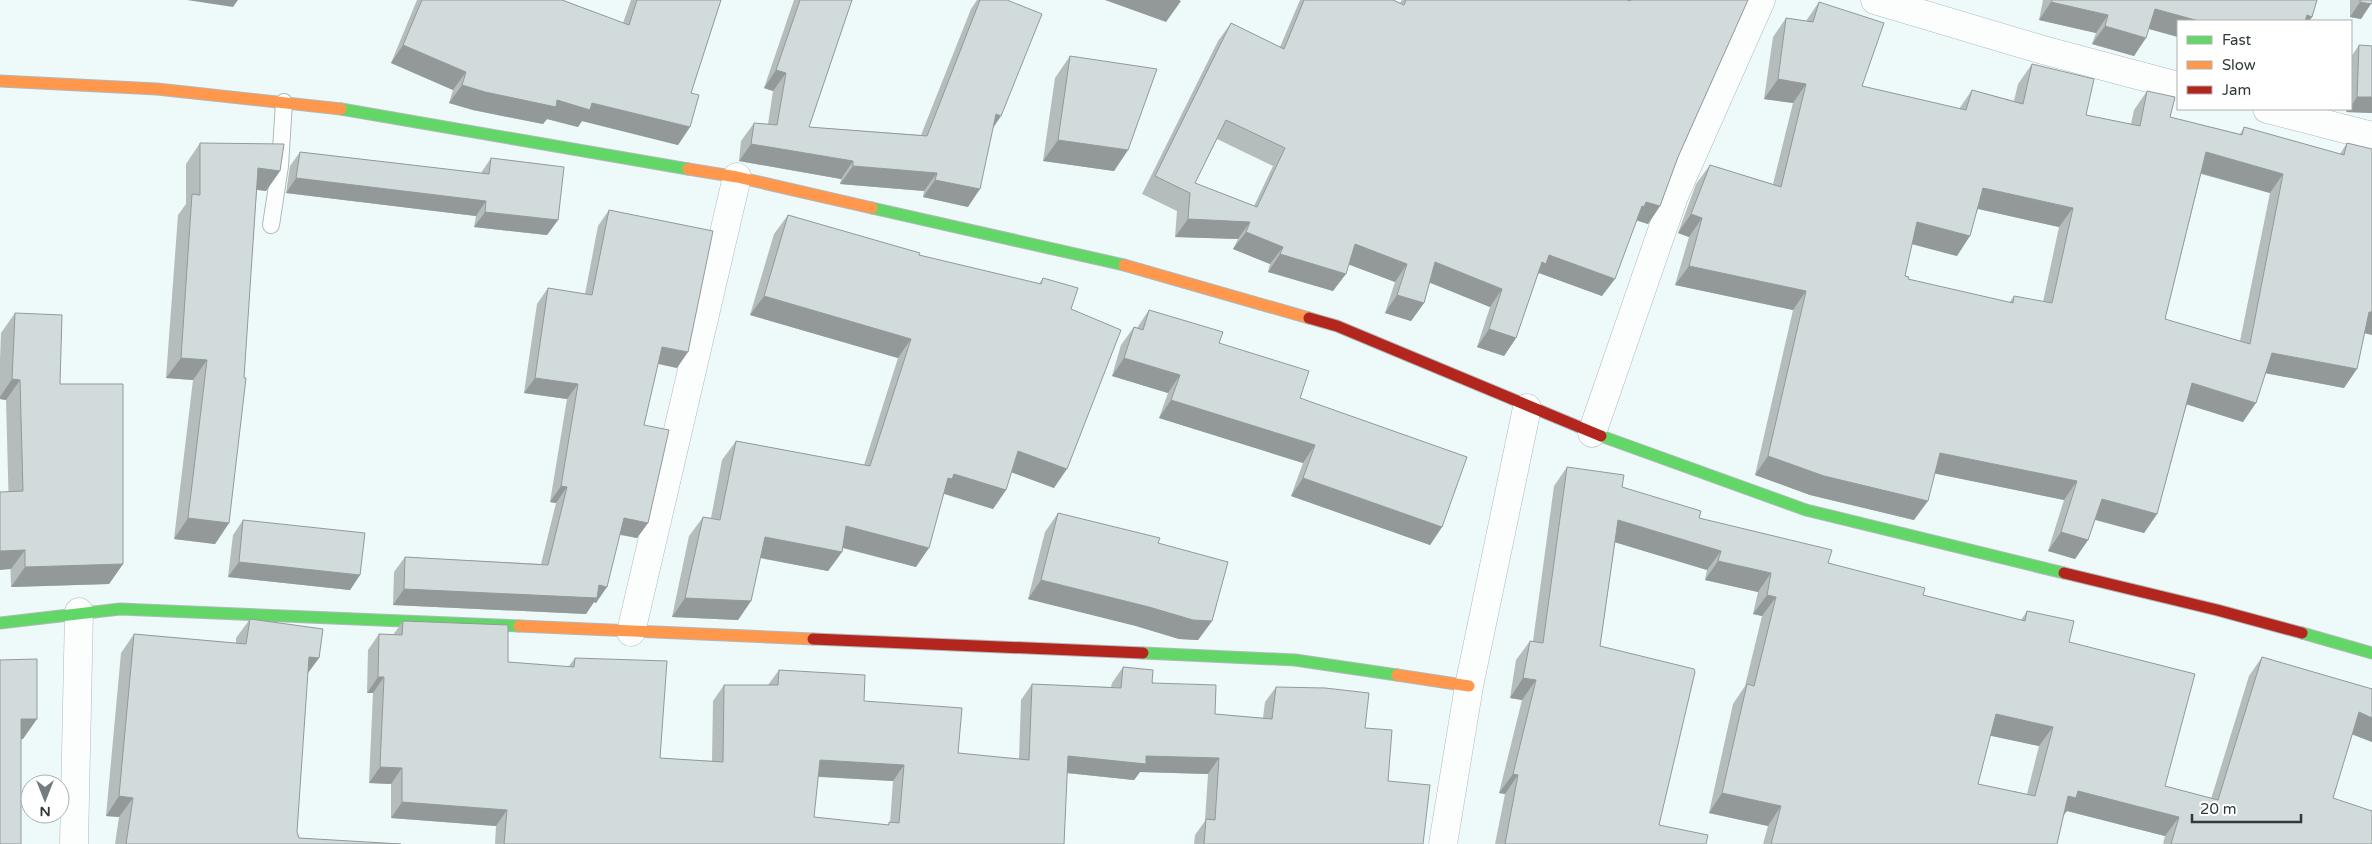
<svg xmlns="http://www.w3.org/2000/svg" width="2372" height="844" font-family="'Varela Round',sans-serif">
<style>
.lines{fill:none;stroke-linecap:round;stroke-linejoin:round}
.lane-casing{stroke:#b0b9ba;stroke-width:18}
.street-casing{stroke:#b0b9ba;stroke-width:29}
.fast-casing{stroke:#b0b9ba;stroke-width:13}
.slow-casing{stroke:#b0b9ba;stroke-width:13}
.jam-casing{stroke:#b0b9ba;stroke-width:13}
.lane{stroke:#fcfefe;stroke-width:16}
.street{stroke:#fcfefe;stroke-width:28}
.fast{stroke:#63d668;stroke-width:11}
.slow{stroke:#ff974d;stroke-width:11}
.jam{stroke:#b3261e;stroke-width:11}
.wall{fill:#b5bcbc;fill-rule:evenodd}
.shaded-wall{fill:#939999}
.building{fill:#d2dbdb;stroke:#939999;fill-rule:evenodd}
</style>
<rect width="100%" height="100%" fill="#eef9fa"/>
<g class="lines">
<defs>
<path id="lane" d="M271,225L280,166L284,102"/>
<path id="street" d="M1875,0L2043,50L2178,86
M2267,109L2372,136
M1592,433L1674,196L1761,0
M631,632L737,177
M74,844L79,612
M1443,844L1469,686L1527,408"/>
<path id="fast" d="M341,109L688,169
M872,208L1124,265
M1601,436L1806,510L2064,573
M0,623L120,609L519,626
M2302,633L2372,653
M1143,653L1295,660L1397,675"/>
<path id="slow" d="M0,81L157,89L341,109
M688,169L737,177L872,208
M1124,265L1309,318
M519,626L813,639
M1397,675L1469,686"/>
<path id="jam" d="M1309,318L1337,326L1601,436
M2064,573L2217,610L2302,633
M813,639L1143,653"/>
</defs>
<use href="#lane" class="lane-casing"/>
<use href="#street" class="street-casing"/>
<use href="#fast" class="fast-casing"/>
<use href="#slow" class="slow-casing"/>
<use href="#jam" class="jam-casing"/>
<use href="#lane" class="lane"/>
<use href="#street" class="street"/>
<use href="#fast" class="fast"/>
<use href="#slow" class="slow"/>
<use href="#jam" class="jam"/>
</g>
<path class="wall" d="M417,0H562L623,23L631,0H721L691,93L690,127L678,145L582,121L578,127L547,119L543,124L473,110L449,103L453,90L391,63Z
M794,0H852L809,127L921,135L971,9L977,0H1007L993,128L968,207L923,197L924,191L840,184L841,179L739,161L741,141L754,123L768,124L773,91L764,88Z
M1300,0H1393L1400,3L1402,0H1748L1678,157L1660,206L1648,224L1637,220L1602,296L1539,273L1537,276L1516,338L1504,356L1477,347L1490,307L1430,282L1424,303L1411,321L1385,313L1395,282L1349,264L1333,291L1268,272L1270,264L1233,249L1238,239L1175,237L1177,211L1142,194L1218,41L1231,23L1280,47ZM1217,139L1273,166L1254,206L1195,183Z
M2043,0H2317L2312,17L2309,21H2178V37L2149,29L2134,56L2092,44L2096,33L2039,20Z
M2350,0H2372L2361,19L2350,17Z
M1819,2L1862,86L1959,109L1972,90L2014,101L2018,84L2032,64L2086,115L2131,124L2134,110L2147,91L2170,117L2240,134L2244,127L2340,154L2347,143L2372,149V335L2365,333L2344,388L2266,373L2243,422L2187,404L2157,514L2144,533L2095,520L2088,540L2075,559L2048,551L2064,500L1935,473L1914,520L1810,495L1755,475L1793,310L1675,285L1689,237L1678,233L1696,184L1710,165L1773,184L1793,103L1764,99L1773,37L1786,18L1806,21ZM2201,174L2270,193L2240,341L2165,319ZM1978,209L2059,227L2043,302L2014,296L2009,303L1908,279L1905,276L1912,244L1957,256Z
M2359,45L2372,113L2346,112L2347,109H2351V57Z
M1070,56L1128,150L1114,171L1043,161L1055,78Z
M200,143L280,171L266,191L257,190L229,523L215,544L174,539L193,380L166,378L178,215L186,204V164Z
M300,152L481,173L491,158L558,220L547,235L474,227L476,216L286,193L290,166Z
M609,210L677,368L658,364L644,425L648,523L637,538L620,535L596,603L594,602L586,614L393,605L394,572L405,557L541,564L556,503L550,502L567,399L524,393L537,304L548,288L585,294L598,226Z
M788,215L919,255L1039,284L1043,278L1071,309L1054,488L1012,472L1006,490L993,509L944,494L916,567L842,548V552L828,571L760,558L751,601L738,620L672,617L689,536L703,517L711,518L722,460L736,441L864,465L898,358L750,315L774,234Z
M1149,310L1219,343L1300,398L1442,527L1430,545L1291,496L1303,463L1159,418L1168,393L1112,376L1121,345L1134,327L1137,328Z
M15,313L60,384L123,564L109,584L11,587L6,400L0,399V360L1,333Z
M1567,467L1622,487L1699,518L1828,563L1923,595L2021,620L2027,611L2069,642L2165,786L2211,799L2249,676L2262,657L2372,689V742L2352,734L2333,798L2372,844H2163L2165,836L2067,811L2063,816L2057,844H1763L1768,826L1709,813L1733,704L1745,686L1762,616L1753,614L1758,592L1705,580L1707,570L1615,542L1600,646L1659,825L1706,844H1495L1505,794L1499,793L1522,700L1510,698L1516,660L1530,641H1533L1554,486ZM1990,735L2039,746L2027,794L1978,784Z
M1058,513L1158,543L1212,621L1198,640L1179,639L1136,626L1028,599L1045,532Z
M243,520L360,575L350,590L228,577L233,535Z
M250,619L319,658L307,674L297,832L299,838L401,844H115L119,817L106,816L121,653L134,634L236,643V638Z
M403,621L508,662L568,667L575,658L660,758L712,761L713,701L724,685H768L779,670L864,701L958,753L1019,759L1021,700L1032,684L1111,687L1112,683L1123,667L1215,714L1263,718L1265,702L1276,687L1365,728L1388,781L1423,844H1194L1195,835L1205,821L1208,774L1140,772L1134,780L1067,773L1064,844H495L496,826L391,818V784L369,783L373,693H367L368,650L379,634L393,635ZM818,777L893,781L890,823L887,825L814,817Z"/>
<path class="shaded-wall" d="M187,0H238L233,7Z
M1105,0H1179L1181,1L1166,22Z
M2051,2L2108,15L2096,33L2039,20Z
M2360,2L2371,4L2361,19L2350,17Z
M2155,9L2199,21H2178V37L2142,27Z
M2307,15L2312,17L2309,21H2303Z
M2105,26L2146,38L2134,56L2092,44Z
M403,45L466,72L453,90L391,63Z
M776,70L786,73L773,91L764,88Z
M1778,79L1806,84L1793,103L1764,99Z
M462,85L557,100L592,103L690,127L678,145L582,121L578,127L547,119L543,124L473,110L449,103Z
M2357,97H2372V113L2346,112L2349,109H2351V106Z
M996,114L1001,116L989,134Z
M1058,140L1128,150L1114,171L1043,161Z
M751,144L853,161L841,179L739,161Z
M2206,152L2283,174L2270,193L2193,171Z
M853,166L937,173L924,191L840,184Z
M258,168L280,171L266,191L244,188Z
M296,178L486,201L476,216L286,193Z
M935,180L980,189L968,207L923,197Z
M1983,188L2073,208L2059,227L1970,207Z
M1646,202L1660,206L1648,224L1635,220L1642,206Z
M485,212L558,220L547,235L474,227Z
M1691,214L1702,218L1689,237L1678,233Z
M1188,219L1250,222L1238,239L1175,237Z
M1917,222L1970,236L1957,256L1904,242Z
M1246,232L1283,247L1270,264L1233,249Z
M1355,244L1407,264L1395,282L1342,262Z
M1280,254L1346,274L1333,291L1268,272Z
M1549,255L1615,279L1602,296L1539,273L1533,281L1542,262Z
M1435,262L1502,289L1490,307L1423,280Z
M1689,266L1806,291L1793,310L1675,285Z
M1397,295L1424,303L1411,321L1385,313Z
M764,296L911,339L898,358L750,315Z
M2369,312H2372V335L2356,331Z
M1489,329L1516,338L1504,356L1477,347Z
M662,347L688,352L677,368L651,362Z
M2272,353L2357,369L2344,388L2259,372Z
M181,358L207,360L193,380L166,378Z
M1124,358L1180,375L1168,393L1112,376Z
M535,378L578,384L567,399L524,393Z
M12,379L20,380L6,400L0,399V397Z
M2192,383L2256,403L2243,422L2179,402Z
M1171,400L1315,445L1303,463L1159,418Z
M1018,451L1067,469L1054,488L1005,470Z
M1940,453L2077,481L2064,500L1927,472Z
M1768,456L1928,501L1914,520L1810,495L1755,475Z
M954,474L1006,490L993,509L942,493L948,478Z
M1303,478L1442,527L1430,545L1291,496Z
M561,486L567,487L556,503L550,502Z
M2102,499L2157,514L2144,533L2089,518Z
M188,518L229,523L215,544L174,539Z
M624,518L648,523L637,538L613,533Z
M1618,520L1721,551L1707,570L1604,539Z
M846,526L929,548L916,567L833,545Z
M2061,532L2088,540L2075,559L2048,551Z
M765,537L842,552L828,571L751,556Z
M25,550L11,569L0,570V551Z
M1718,561L1771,573L1758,592L1705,580Z
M239,562L360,575L350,590L228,577Z
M123,564L109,584L11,587L25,567Z
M1041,580L1212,621L1198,640L1179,639L1136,626L1028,599Z
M599,585L607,587L596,603L594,602L586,614L393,605L404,589Z
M1767,595L1776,597L1762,616L1753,614Z
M685,598L751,601L738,620L672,617Z
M309,657L319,658L305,677Z
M378,677H384L373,693H367Z
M1523,678L1536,680L1522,700L1510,698Z
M2359,712L2372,718V742L2346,732Z
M1996,714L2053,727L2039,746L1982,734Z
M21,719H37L23,739H7Z
M1068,756H1146L1219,758L1208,774L1140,772L1134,780L1057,772Z
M820,760L904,765L893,781L809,776Z
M380,767L402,768L391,784L369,783Z
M1513,774L1518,775L1505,794L1499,793Z
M2078,791L2179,817L2165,836L2067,811L2062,817L2068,796Z
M1722,793L1781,806L1768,826L1709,813Z
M119,796L133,798L119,817L106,816Z
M402,802L507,810L496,826L391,818Z"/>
<path class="building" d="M422,0H562L629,25L637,0H721L691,93L699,95L690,127L592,103L590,110L557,100L556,107L485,92L462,85L466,72L403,45Z
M800,0H852L809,127L927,136L980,0H1007L1042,14L1001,116L996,114L980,189L935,180L937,173L853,166V161L751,144L754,123L777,125L786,73L776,70Z
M1304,0H1393L1404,5L1406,0H1627L1630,1L1631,0H1748L1678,157L1660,206L1646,202L1644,207L1642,206L1615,279L1549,255L1546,264L1542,262L1516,338L1489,329L1502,289L1435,262L1424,303L1397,295L1407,264L1355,244L1346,274L1280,254L1283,247L1246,232L1250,222L1188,219L1190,193L1155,176L1231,23L1284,49ZM1226,120L1285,148L1257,207L1195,183Z
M2052,0H2317L2312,17L2307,15L2305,21H2199L2155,9L2146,38L2105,26L2108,15L2051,2Z
M2360,0H2372V2L2371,4L2360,2Z
M1819,2L1884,23L1862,86L1966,110L1972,90L2023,104L2032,64L2094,79L2086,115L2140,126L2147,91L2175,97L2170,117L2242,135L2244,127L2344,155L2347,143L2372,149V312H2369L2357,369L2272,353L2256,403L2192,383L2157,514L2102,499L2088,540L2061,532L2077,481L1940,453L1928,501L1824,476L1768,456L1806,291L1689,266L1702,218L1691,214L1710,165L1781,187L1806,84L1778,79L1786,18L1813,22ZM2206,152L2283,174L2250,344L2165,319ZM1983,188L2073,208L2052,303L2014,296L2013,303L1908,279L1909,277L1905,276L1917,222L1970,236Z
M2359,45L2372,46V97H2357Z
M1070,56L1157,69L1128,150L1058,140Z
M200,143L284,144L280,171L258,168L244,378H246L229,523L188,518L207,360L181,358L192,194L200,195Z
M300,152L489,174L491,158L564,167L558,220L485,212L486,201L296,178Z
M609,210L713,231L688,352L662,347L644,425L669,430L648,523L624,518L607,587L599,585L597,598L404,589L405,557L548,565L567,487L561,486L578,384L535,378L548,288L592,295Z
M788,215L920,253L919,255L1041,284L1043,278L1078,288L1071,309L1121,330L1067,469L1018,451L1006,490L954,474L952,479L948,478L929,548L846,526L842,552L765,537L751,601L685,598L703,517L720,520L736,441L870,466L911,339L764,296Z
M1149,310L1223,332L1219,343L1309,371L1300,398L1467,457L1442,527L1303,478L1315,445L1171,400L1180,375L1124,358L1134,327L1143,330Z
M15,313L62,315L60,384H123V564L25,567V550L0,551V492L23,491L20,380L12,379Z
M1567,467L1624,475L1622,487L1701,511L1699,518L1832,550L1828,563L1925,588L1923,595L2025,621L2027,611L2074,621L2069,642L2195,674L2165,786L2218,800L2262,657L2372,689V718L2359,712L2333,798L2372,811V844H2171L2179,817L2078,791L2076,798L2068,796L2057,844H1771L1781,806L1722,793L1747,684L1754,686L1776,597L1767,595L1771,573L1718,561L1721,551L1618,520L1600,646L1694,669L1695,672L1659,825L1708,835L1706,844H1505L1518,775L1513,774L1536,680L1523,678L1530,641L1543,643ZM1996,714L2053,727L2035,796L1978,784Z
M1058,513L1160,538L1158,543L1228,562L1212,621L1193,620L1149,607L1041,580Z
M243,520L365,533L360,575L239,562Z
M250,619L323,629L319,658L309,657L297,832L299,838L401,844H126L133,798L119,796L134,634L246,644Z
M403,621L508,625V662L574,667L575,658L667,661L660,758L723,762L724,685H778L779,670L865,675L864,701L962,708L958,753L1029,760L1032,684L1121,688L1123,667L1153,670L1152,683L1216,685L1215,714L1272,719L1276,687L1325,688L1369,693L1365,728L1392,730L1388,781L1430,785L1423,844H1204L1206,819L1215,820L1219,758L1146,756V764L1068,756L1064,844H504L507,810L402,802V768L380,767L384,677H378L379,634L402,635ZM820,760L904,765L899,823L889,822V825L814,817Z
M37,659V719H21V844H0V660Z"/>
<rect x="2177" y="20" width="175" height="90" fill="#ffffff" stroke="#adb0b0"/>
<rect x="2187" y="36" width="25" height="8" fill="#63d668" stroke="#adb0b0"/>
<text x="2222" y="45" font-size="15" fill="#31393a">Fast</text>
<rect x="2187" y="61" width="25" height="8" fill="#ff974d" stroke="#adb0b0"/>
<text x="2222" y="70" font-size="15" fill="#31393a">Slow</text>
<rect x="2187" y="86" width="25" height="8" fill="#b3261e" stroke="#adb0b0"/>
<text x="2222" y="95" font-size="15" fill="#31393a">Jam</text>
<g transform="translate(45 799) rotate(180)"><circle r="24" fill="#ffffff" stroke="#adb0b0"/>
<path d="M0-4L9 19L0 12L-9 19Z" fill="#737c7d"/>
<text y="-8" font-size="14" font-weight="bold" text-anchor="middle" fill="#31393a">N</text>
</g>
<path d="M2192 814v8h109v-8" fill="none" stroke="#31393a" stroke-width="2.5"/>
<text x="2200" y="814" font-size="15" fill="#31393a" stroke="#ffffff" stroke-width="4" paint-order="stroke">20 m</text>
</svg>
